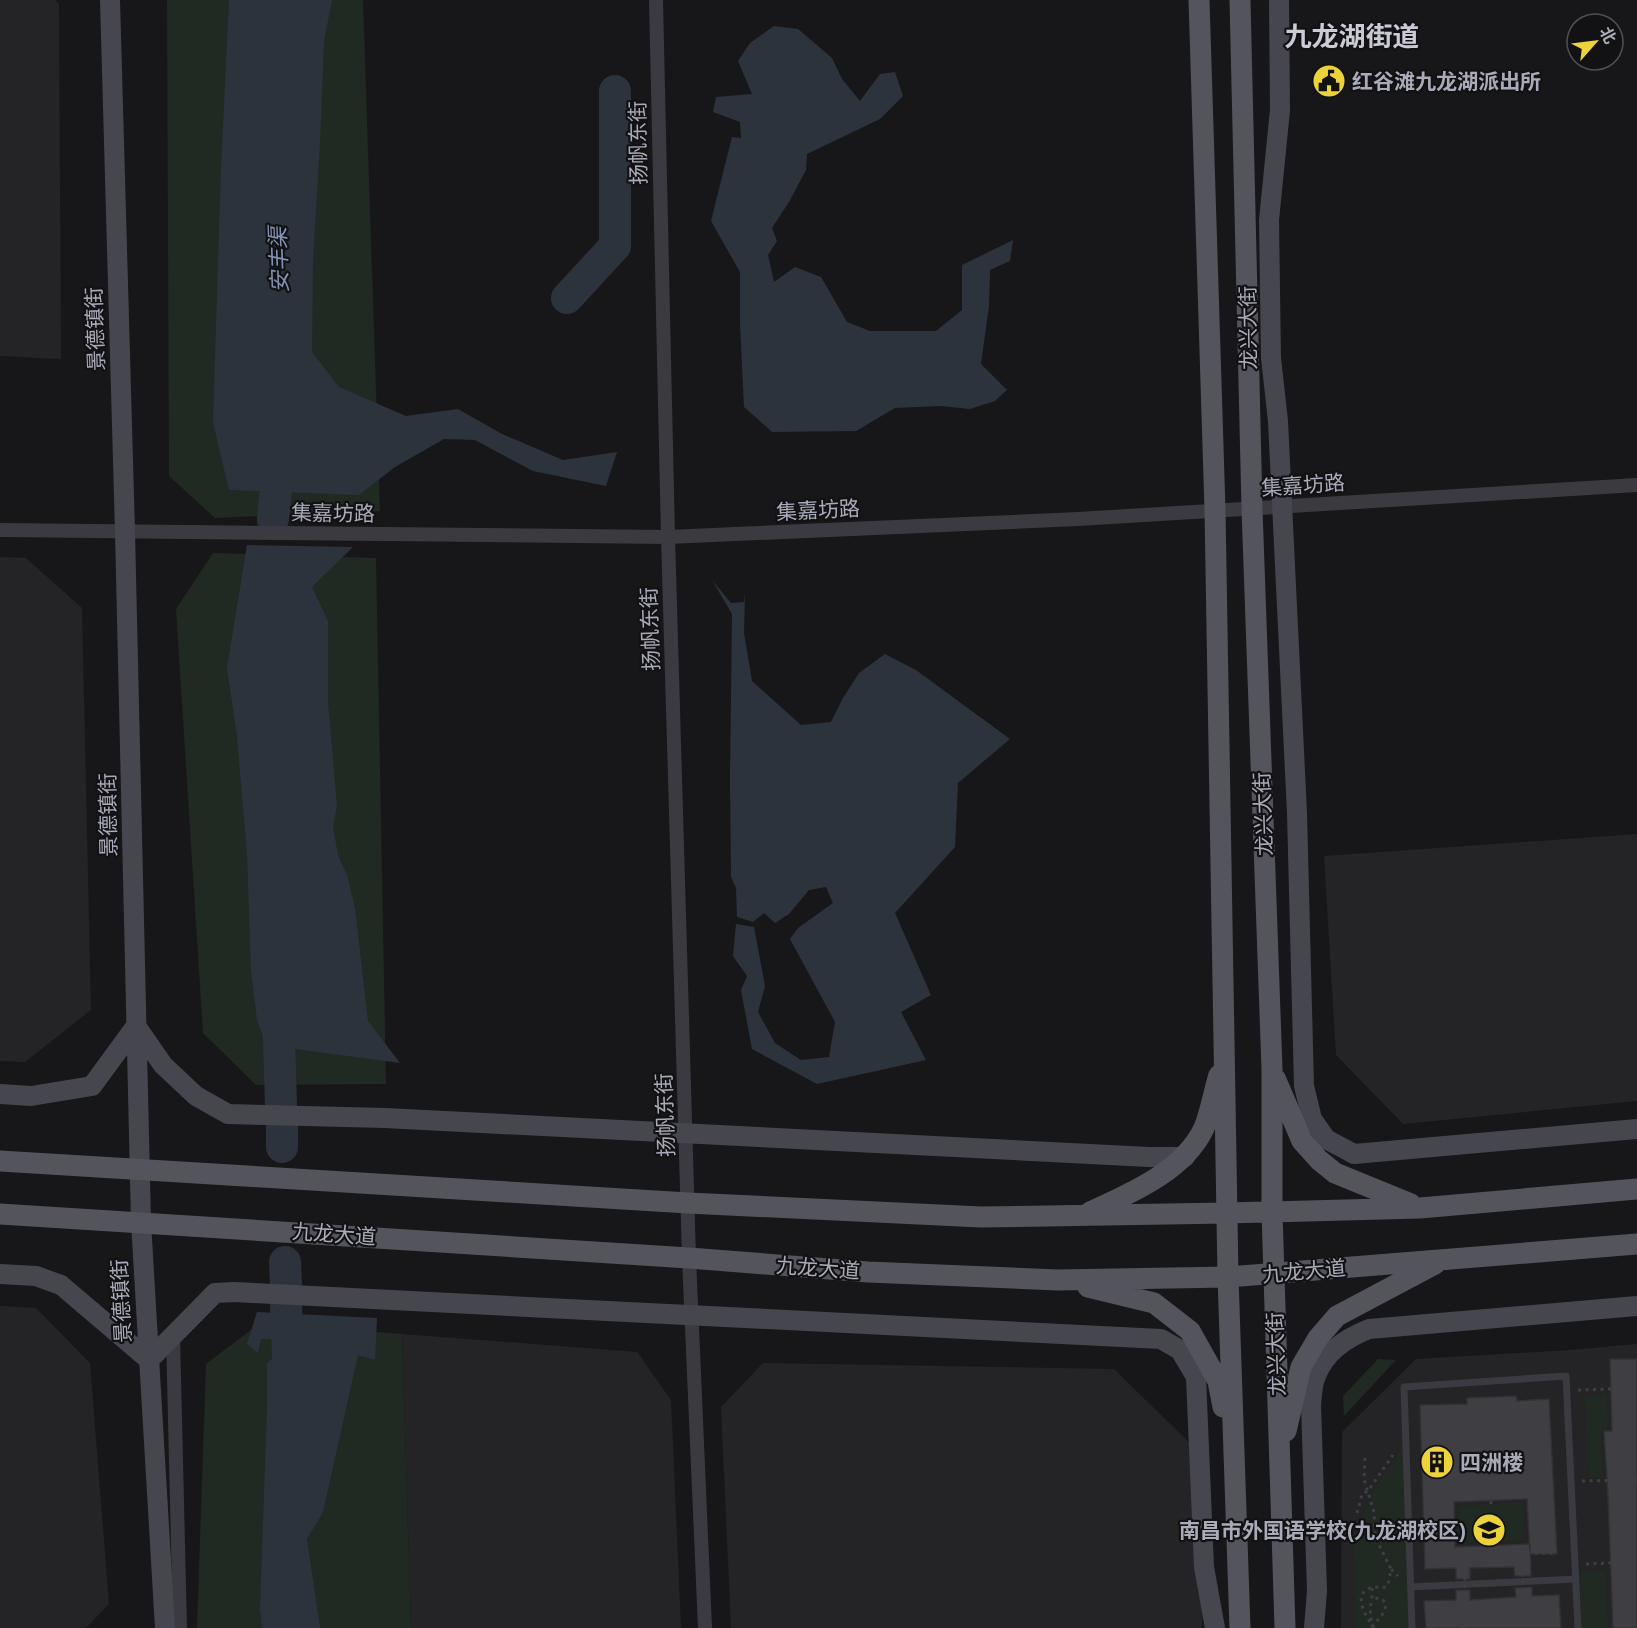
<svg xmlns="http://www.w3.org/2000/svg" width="1637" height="1628" font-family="Arial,'Noto Sans SC',sans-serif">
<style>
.built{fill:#242326}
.green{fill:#212923}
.water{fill:#2d333c}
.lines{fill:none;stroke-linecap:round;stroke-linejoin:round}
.river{stroke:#2d333c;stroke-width:32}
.building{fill:#3f3f43;stroke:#323135;stroke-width:1.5}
.path{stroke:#3e3f45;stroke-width:3;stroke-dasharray:3 4.5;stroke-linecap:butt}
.lane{stroke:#3a3a40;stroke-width:7}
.street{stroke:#3a3a40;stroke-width:14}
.secondary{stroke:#46464e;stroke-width:20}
.primary{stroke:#54545d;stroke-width:21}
.path-bridge{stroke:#3e3f45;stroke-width:3;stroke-dasharray:3 4.5;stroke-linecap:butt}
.labels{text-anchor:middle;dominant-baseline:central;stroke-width:4.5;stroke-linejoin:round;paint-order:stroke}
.poi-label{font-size:21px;font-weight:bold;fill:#aaabb8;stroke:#121214;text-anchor:start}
.street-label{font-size:21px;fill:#aaabb8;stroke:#121214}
.water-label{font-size:22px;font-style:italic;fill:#8292b2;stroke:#121214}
.district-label{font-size:27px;font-weight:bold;fill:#cacbd4;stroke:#121214}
</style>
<rect width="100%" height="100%" fill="#171719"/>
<path class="built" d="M0,0H55L59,4L61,359L0,356Z
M0,557L26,558L82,608L91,1010L25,1062L0,1061Z
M1637,834V1101L1403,1124L1336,1055L1324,856Z
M0,1306L36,1308L90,1363L109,1604L86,1628H0Z
M402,1334L637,1352L671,1400L681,1628H411Z
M1637,1344V1628H1341L1342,1432L1416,1359L1570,1350Z
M763,1363L1114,1369L1200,1453L1202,1628H731L721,1407Z"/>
<path class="green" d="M167,0H363L380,511L215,518L169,476Z
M213,553L376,558L386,1084L256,1085L203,1033L176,609Z
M260,1323L402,1334L411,1628H197L206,1364Z
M1378,1359L1396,1360L1344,1416L1343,1396Z
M1607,1394L1608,1427L1601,1428L1603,1477H1589L1585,1395Z
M1406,1441L1412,1628H1356L1354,1537L1373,1491Z
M1523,1502L1524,1541L1459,1543L1457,1506Z
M1605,1571L1608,1628H1582L1580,1572Z"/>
<path class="water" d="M229,0H332L324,41L320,143L313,260L312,352L339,387L406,416L458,409L502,434L563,460L617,452L606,486L533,471L475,440L444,439L395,467L359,495L229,490L213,422L221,168Z
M774,26L798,29L832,58L842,79L860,101L880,74L895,72L903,96L880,119L807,154L806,170L789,202L772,228L777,241L768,255L774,282L795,267L821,277L847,322L870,331H936L962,310V265L1013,240L1010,261L990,270L989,306L981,364L1007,390L995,401L970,409L941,406L895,408L856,431L772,432L744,407L740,324V272L711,221L732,137L741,138L740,122L713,112L716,97L752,94L738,61L750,43Z
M247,545L353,547L312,587L328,621V703L337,806L333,827L338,855L347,875L355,908L368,1021L400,1063L266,1045L257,1020L251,970L247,853L237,736L227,668Z
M712,580L731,603L744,602L745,592L744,633L752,681L801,725L831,722L843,698L859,673L885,654L916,670L1010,739L958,783L955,847L895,913L931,995L901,1012L926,1060L817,1084L752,1049L741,990L747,976L733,956L736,924L754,927L765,986L758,1012L775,1043L801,1060L829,1057L835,1022L790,939L798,928L833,903L826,887L809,890L789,914L775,923L764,913L753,922L737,917L736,888L731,877L730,779L732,614Z
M257,1312L377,1318L375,1360L358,1355L323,1512L307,1539L320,1628H262L260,1609L267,1410V1364L276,1354L274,1339H261L258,1353L247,1344Z"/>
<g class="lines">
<path class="river" d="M567,298L615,246V91
M273,519L280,449
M278,1005L281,1106
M282,1125V1147
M285,1262L286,1285
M286,1304L288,1355"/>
</g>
<path class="building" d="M1610,1359H1637V1628H1613L1608,1495L1604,1431H1612Z
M1516,1396L1517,1401L1549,1399L1557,1554H1530L1527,1499L1454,1502L1455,1547L1530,1544L1531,1576H1515L1514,1567L1470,1568V1579H1456V1568L1425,1569L1420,1405L1467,1404V1398Z
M1532,1587V1596L1559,1595L1561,1628H1426L1424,1601L1456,1600V1590H1470V1600L1516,1597L1515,1588Z"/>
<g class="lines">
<path class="path" d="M1578,1390L1611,1389
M1365,1458L1364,1479L1374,1512L1375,1537L1391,1569
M1582,1481L1637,1480
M1491,1501V1508
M1357,1513L1362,1494L1368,1491L1393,1455
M1488,1550V1540
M1527,1553H1555V1547H1533V1551
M1450,1555L1429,1556V1566L1460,1564
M1586,1564L1611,1563
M1460,1572L1459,1551L1527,1548L1528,1570
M1372,1588V1597L1370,1609L1372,1626C1379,1619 1385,1614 1386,1604L1383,1600L1372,1597
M1529,1591L1531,1628
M1462,1597L1463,1628
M1374,1628C1368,1619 1353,1598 1367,1589C1373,1586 1380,1588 1386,1587L1389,1581L1391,1569L1398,1576
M1431,1628L1430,1605L1461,1603"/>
<path class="lane" d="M1411,1587L1576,1579
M1412,1628L1404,1387L1566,1376L1578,1628"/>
<path class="street" d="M656,0L668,537L689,1258L705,1628
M0,530L668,537L1078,519L1637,485
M173,1335L180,1628"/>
<path class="secondary" d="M110,0L125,532L141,1222L165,1628
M1279,0L1280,110L1269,220L1271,358L1278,421L1297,813L1304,1086L1312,1119L1326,1139L1354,1154L1637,1129
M0,1094L31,1096L92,1086L136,1026L163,1065L196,1096L228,1114L385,1118L1149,1157H1185
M0,1274L36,1276L61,1285L149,1360L215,1293L234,1292L1161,1339L1180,1350L1196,1377L1204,1567L1215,1628
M1314,1628L1317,1591L1311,1405C1312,1396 1312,1384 1316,1376C1325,1352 1346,1338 1369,1329L1637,1306"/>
<path class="primary" d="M1199,0L1215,510L1228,1277L1240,1628
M1240,0L1252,509L1272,1069V1212L1285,1628
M1275,1078L1302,1141L1319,1160L1335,1173L1411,1204
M0,1161L688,1203L981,1217L1227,1213L1420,1208L1637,1189
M1090,1212C1131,1193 1184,1171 1204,1128C1210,1114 1214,1091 1219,1075
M0,1214L689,1258L868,1272L1058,1280L1228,1277L1637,1244
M1088,1287L1154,1303L1190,1331L1218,1381L1223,1407
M1286,1431L1301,1367L1318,1338L1337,1316L1435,1264"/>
<path class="path-bridge" d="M1521,1551L1525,1610
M1450,1555L1464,1554L1466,1614
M1445,1557L1431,1558V1564L1462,1563L1461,1555"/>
</g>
<defs>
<symbol id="civic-disc" viewBox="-11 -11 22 22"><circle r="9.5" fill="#ecd33c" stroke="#121214"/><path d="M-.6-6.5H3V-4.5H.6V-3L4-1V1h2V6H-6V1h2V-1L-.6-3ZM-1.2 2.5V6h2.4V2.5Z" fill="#111"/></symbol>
<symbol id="building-disc" viewBox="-11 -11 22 22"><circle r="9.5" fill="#ecd33c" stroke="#121214"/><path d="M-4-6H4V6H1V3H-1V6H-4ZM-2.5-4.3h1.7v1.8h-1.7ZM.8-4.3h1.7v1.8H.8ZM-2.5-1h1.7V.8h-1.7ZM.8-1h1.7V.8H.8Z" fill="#111"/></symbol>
<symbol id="school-disc" viewBox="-11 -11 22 22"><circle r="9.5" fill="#ecd33c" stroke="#121214"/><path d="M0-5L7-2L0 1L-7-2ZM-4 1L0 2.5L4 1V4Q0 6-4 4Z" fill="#111"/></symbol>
</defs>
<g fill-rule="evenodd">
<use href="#civic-disc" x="1310" y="62" width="38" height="38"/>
<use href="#building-disc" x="1418" y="1443" width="38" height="38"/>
<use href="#school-disc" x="1470" y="1511" width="38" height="38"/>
</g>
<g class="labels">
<g class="poi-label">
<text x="1352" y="81">红谷滩九龙湖派出所</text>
<text x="1460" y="1462">四洲楼</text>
<text x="1466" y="1530" text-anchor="end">南昌市外国语学校(九龙湖校区)</text>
</g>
<g class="street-label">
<text transform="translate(638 143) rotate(-91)">扬帆东街</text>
<text transform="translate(1248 328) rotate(-91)">龙兴大街</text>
<text transform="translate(95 329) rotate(-92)">景德镇街</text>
<text transform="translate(1303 485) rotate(-4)">集嘉坊路</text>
<text transform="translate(818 510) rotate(-3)">集嘉坊路</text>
<text transform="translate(333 513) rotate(1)">集嘉坊路</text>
<text transform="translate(650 629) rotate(-92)">扬帆东街</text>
<text transform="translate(1263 814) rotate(-92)">龙兴大街</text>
<text transform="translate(108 815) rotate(-91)">景德镇街</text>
<text transform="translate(665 1115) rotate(-92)">扬帆东街</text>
<text transform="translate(334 1234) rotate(4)">九龙大道</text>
<text transform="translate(818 1268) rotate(4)">九龙大道</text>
<text transform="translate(1304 1271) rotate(-5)">九龙大道</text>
<text transform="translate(121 1301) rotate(-93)">景德镇街</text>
<text transform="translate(1276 1354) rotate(-92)">龙兴大街</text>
</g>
<g class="water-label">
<text transform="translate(279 260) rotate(-92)">安丰渠</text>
</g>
<g class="district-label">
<text x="1352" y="37">九龙湖街道</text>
</g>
</g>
<g transform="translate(1595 42) rotate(62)"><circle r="28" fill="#121214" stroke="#4f4f56" stroke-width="1.5"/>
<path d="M0-4.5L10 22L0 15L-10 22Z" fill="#ecd33c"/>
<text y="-9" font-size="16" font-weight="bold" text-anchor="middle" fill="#aaabb8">北</text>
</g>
</svg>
